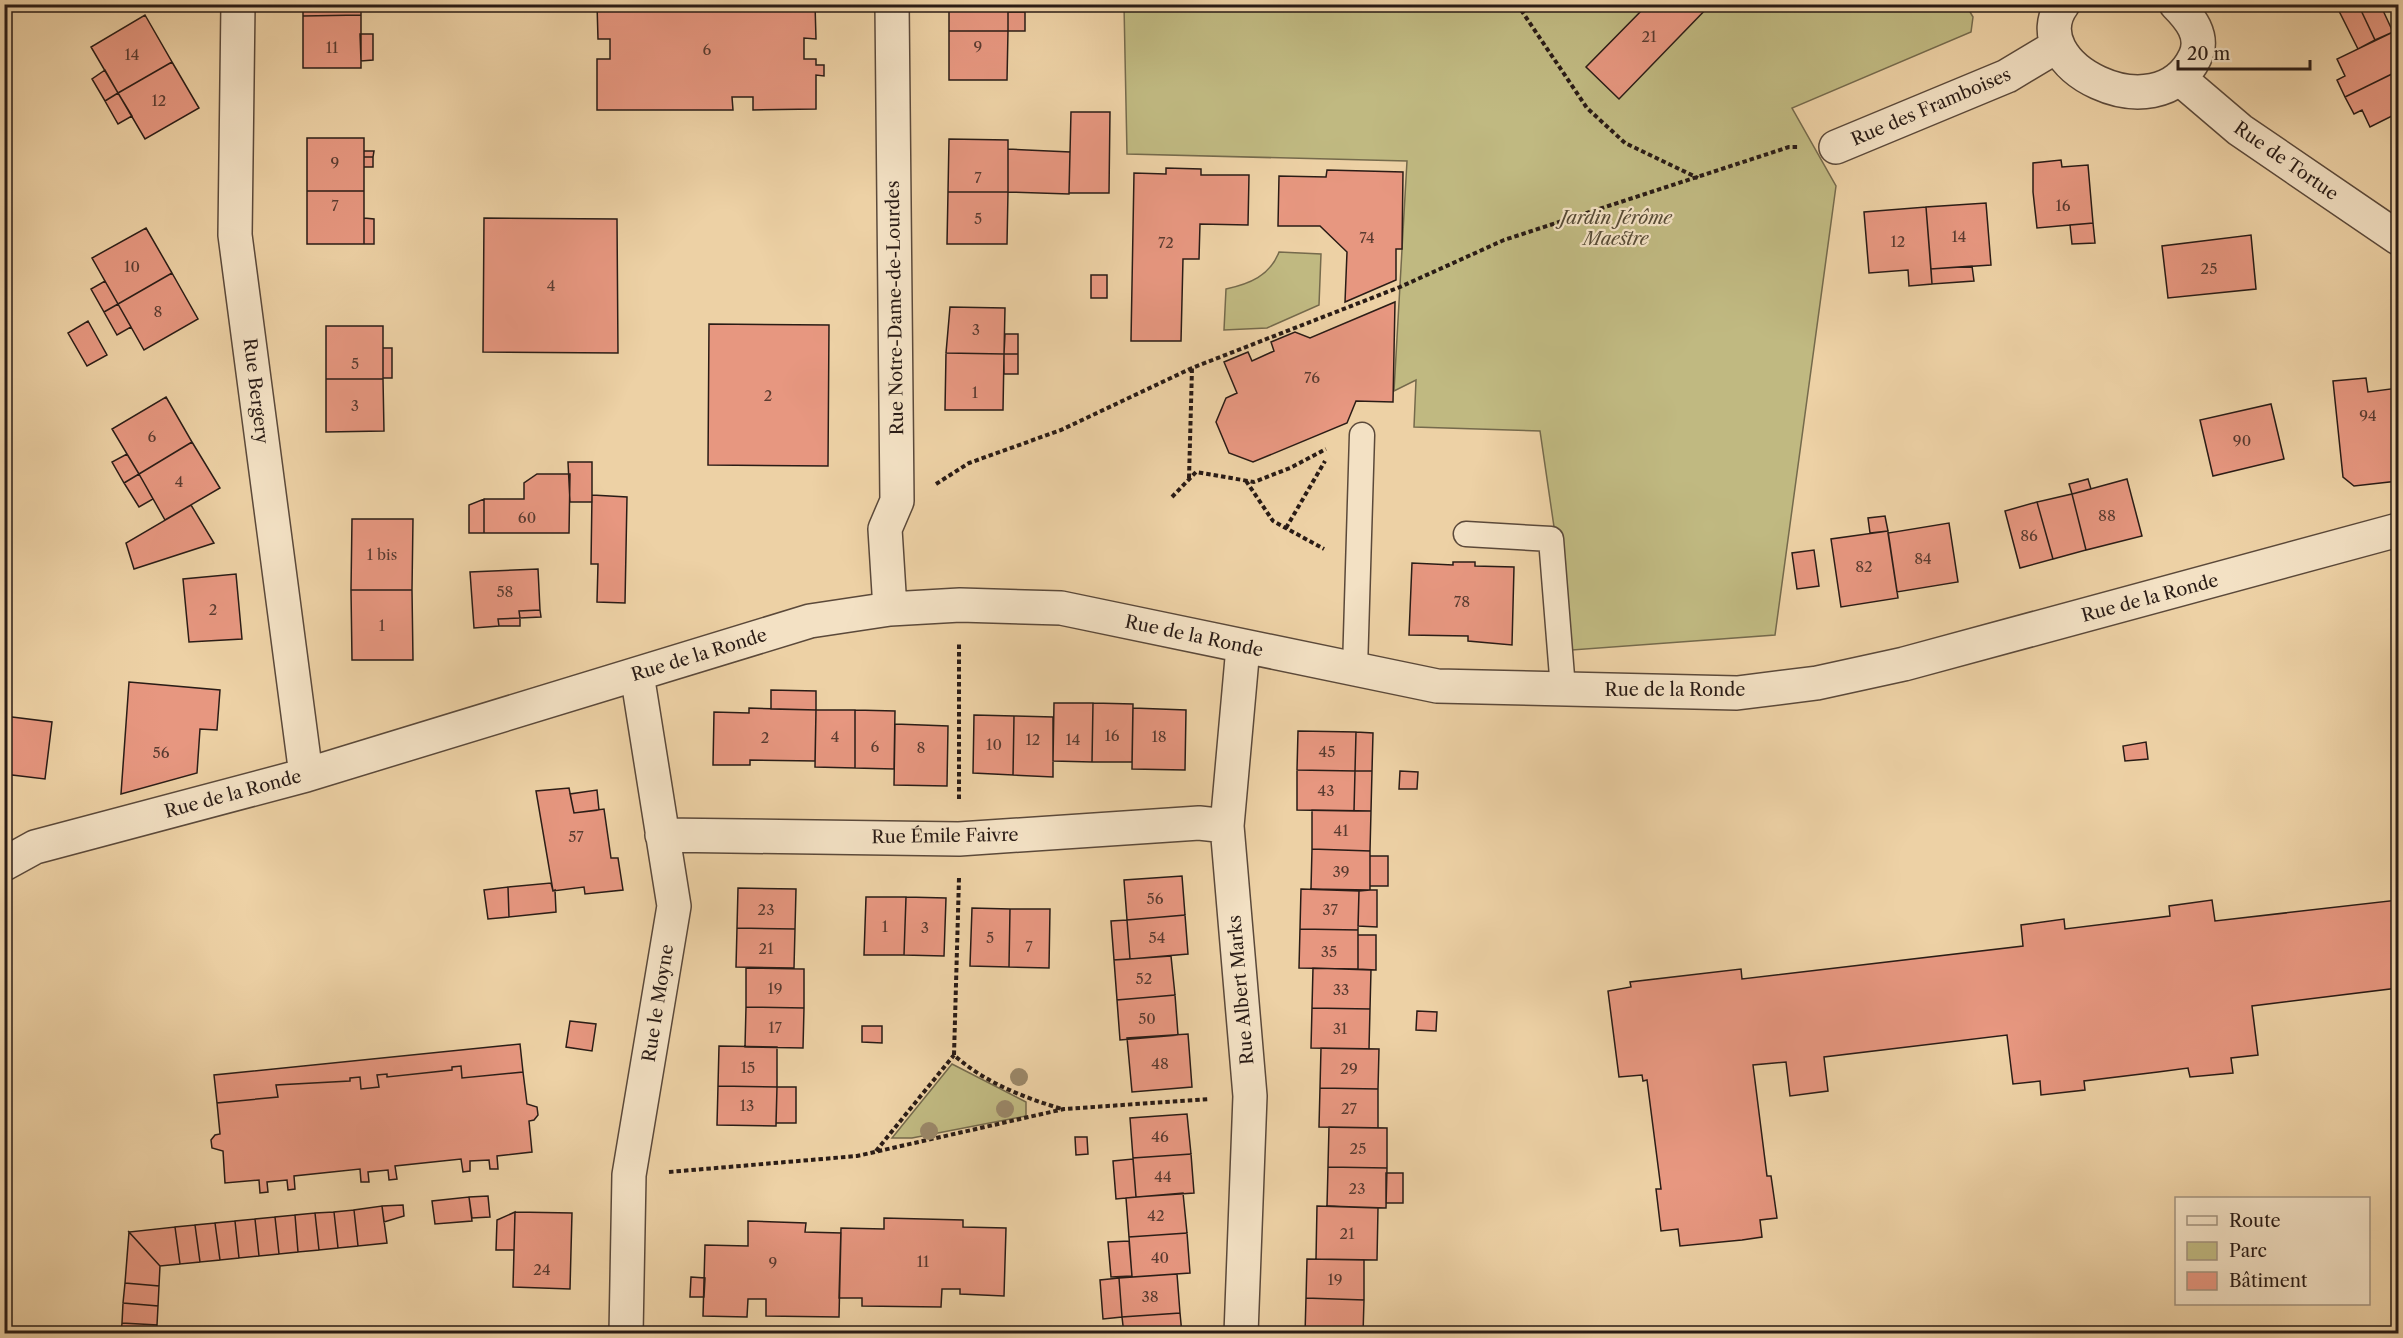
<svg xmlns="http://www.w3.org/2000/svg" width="2403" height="1338" font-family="'Libre Caslon Text',serif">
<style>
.green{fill:#c0b981;stroke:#756a4c;stroke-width:1.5}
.building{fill:#e79780;stroke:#2a1c16;stroke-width:1.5}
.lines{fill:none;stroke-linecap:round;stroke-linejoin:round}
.service-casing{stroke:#5b493a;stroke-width:27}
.minor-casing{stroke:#5b493a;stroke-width:36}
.path{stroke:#2a1c16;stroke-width:4;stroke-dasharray:4.5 3;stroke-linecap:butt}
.service{stroke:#f3e1c4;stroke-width:24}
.minor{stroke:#f3e1c4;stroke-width:33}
.tree{fill:#9a8768}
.labels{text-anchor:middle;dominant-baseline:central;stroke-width:4.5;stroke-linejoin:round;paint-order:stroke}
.number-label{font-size:15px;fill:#593b30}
.street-label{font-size:18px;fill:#2a1c16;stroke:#f3e1c4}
.park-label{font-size:18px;font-style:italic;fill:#574b36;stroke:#f3e1c4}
</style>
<rect width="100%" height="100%" fill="#edd1a5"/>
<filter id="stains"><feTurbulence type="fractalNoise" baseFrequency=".00333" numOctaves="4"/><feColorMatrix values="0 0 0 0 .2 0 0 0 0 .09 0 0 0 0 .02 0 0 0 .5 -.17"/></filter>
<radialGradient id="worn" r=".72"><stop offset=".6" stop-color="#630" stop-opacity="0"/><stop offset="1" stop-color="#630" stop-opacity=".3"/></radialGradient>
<path class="green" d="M1124,5H1966L1973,17L1971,32L1792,108L1836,186L1775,635L1572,650L1540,431L1414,427L1416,380L1394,391L1407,161L1127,154Z
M1279,252L1321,254L1319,305L1267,328L1224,330L1226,289C1249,284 1270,276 1279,252Z
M952,1064L1026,1102V1116L912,1138H892Z"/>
<path class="building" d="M303,4H361V15L303,16Z
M597,4H815L816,39L804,38V59H816V65H824V76L816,75V109L753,110V97H732L733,110H597V59H610V39H598Z
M949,4H1008V31H949Z
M1648,4H1711L1619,99L1586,67Z
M2352,4H2358L2375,40L2358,49L2339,11Z
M2358,4H2380L2393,32L2375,40Z
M1008,12H1025V31H1008Z
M145,15L172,62L118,93L91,47Z
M361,15V68H303V16Z
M949,31H1008L1007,80H949Z
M2393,32L2398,42V71L2345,97L2337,80L2345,76L2337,59Z
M360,34H373V60L361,61Z
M172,62L199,108L145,139L118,93Z
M105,70L118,93L105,101L92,79Z
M2398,71V113L2370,127L2362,110L2354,114L2345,97Z
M118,93L132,116L118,124L105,101Z
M1071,112H1110L1109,193H1069Z
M307,138H364V191H307Z
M949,139L1008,140V192H948Z
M1008,149L1070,152L1069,194L1008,192Z
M364,151H374L373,157H364Z
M364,157H373V167H364Z
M2061,160L2062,167L2088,165L2093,223L2037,228L2033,192V163Z
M1166,168L1201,169V175H1249L1248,225L1200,224L1199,259H1183L1181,341H1131L1134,173L1166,174Z
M1327,170L1403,172L1402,249H1396V280L1345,302L1347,252L1320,226H1278L1279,176L1326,177Z
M307,191H364V244H307Z
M948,192H1008L1007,244H947Z
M1986,203L1991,265L1931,269L1926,207Z
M1926,207L1932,284L1909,286L1908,270L1869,273L1864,212Z
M364,218L374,219V244H364Z
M484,218L617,219L618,353L483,352Z
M2093,223L2095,243L2072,244L2070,225Z
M146,228L172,273L118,304L92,258Z
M2251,235L2256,289L2168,298L2162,246Z
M1972,266L1974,281L1932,284L1931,269Z
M172,273L198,319L144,350L118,304Z
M1091,275H1107V298H1091Z
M105,281L118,304L104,312L91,289Z
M1395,302L1393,402L1356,401L1347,423L1253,462L1229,453L1216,422L1226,398L1237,393L1224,362L1248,352L1252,361L1274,351L1271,342L1295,332L1310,338Z
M118,304L131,327L117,335L104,312Z
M950,307L1005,308L1004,354L946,353Z
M88,321L107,355L87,366L68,333Z
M709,324L829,325L828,466L708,465Z
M326,326H383V379H326Z
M1005,334H1018V354H1004Z
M383,348H392V378H383Z
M946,353L1004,354L1003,410H945Z
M1004,354H1018V374H1004Z
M2366,378L2368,392L2398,388V481L2354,486L2343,477L2333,381Z
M326,379H383L384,431L326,432Z
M166,397L192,442L139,474L112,429Z
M2271,404L2284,459L2213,476L2200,420Z
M192,442L220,488L165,520L139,474Z
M127,454L139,474L124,483L112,462Z
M568,462H592V502H570Z
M139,474L153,499L139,507L124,483Z
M537,474H570L569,533H484V499H524V483Z
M2088,479L2091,489L2072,494L2069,484Z
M2127,479L2142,536L2086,550L2072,494Z
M2072,494L2086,550L2053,559L2037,502Z
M592,495L627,497L625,603L597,602L598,564H591Z
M484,499V533H469V505Z
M2037,502L2053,559L2020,568L2005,511Z
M191,505L214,543L134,569L126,543Z
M1885,516L1888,531L1870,533L1868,518Z
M352,519H413L412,590H351Z
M1949,523L1958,582L1897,592L1888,533Z
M1888,531L1898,598L1841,607L1831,539Z
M1814,550L1819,586L1797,589L1792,553Z
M1453,562H1475V566L1514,567L1512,645L1468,641V636L1409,635L1412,563L1453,565Z
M538,569L540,610L519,611L520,618L498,619L499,626L474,628L470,572Z
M236,574L242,639L189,642L183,579Z
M351,590H412L413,660H352Z
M540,610L541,617L520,618L519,611Z
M520,618V626H499L498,619Z
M129,682L220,690L217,730L200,729L197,773L121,794Z
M771,690L816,691V710L771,709Z
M1054,703H1093L1092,762L1053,761Z
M1093,703L1133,704L1132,762H1092Z
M749,708L816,710L815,761L750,760V765H713L714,712L749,713Z
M1133,708L1186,710L1185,770L1132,769Z
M816,710H855V768L815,767Z
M855,710L895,711L894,769L855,768Z
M974,715L1014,716L1013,775L973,773Z
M4,716L52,722L45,779L4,774Z
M1014,716L1053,717V777L1013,775Z
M895,724L948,726L947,786L894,785Z
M1298,731L1356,732L1355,771L1297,770Z
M1356,732L1373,733L1372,771H1355Z
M2146,742L2148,759L2125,761L2123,746Z
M1297,770L1355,771L1354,811L1297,810Z
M1355,771H1372L1371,811H1354Z
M1400,771L1418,772L1417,789H1399Z
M569,788L574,813L604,809L611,858H618L623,890L585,894L584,887L553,891L536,791Z
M597,790L599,810L574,813L570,794Z
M1312,810L1371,811L1370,851L1312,849Z
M1312,849L1370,851V890L1311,889Z
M1370,856H1388V886H1370Z
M1182,876L1185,915L1127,920L1124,880Z
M551,883L553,891L555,890L556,912L509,917L508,887Z
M508,887L509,917L488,919L484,890Z
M738,888L796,889L795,929L737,928Z
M1301,889L1359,891L1358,930L1300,929Z
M1370,890H1377V927L1358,926L1359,891Z
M866,897H906L904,955H864Z
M906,897L946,898L944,956L904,955Z
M2212,900L2215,921L2398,900V988L2252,1006L2258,1055L2231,1058L2233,1073L2190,1077L2188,1068L2158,1072L2084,1081L2085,1090L2041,1095L2040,1081L2013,1084L2007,1035L1824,1057L1828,1091L1790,1096L1786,1062L1753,1065L1767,1176H1771L1777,1218L1760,1220L1762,1237L1742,1240L1680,1246L1678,1229L1661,1231L1656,1189H1661L1647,1080L1643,1081L1642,1075L1619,1077L1608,991L1631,987L1630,982L1741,969L1742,979L2023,946L2021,925L2064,919L2065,929L2170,916L2169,906Z
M972,908L1010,909L1009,967L970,966Z
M1010,909H1050L1049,968L1009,967Z
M1185,915L1188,954L1130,959L1127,920Z
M1127,920L1130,959L1114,960L1111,921Z
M737,928L795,929L794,968L736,967Z
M1300,929L1358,930V969L1299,968Z
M1358,935H1376V970L1358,969Z
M1171,956L1175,995L1117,1000L1114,960Z
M746,968L804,969V1008L746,1007Z
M1313,968L1371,970L1370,1009L1312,1008Z
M1175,995L1178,1035L1120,1040L1117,1000Z
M746,1007L804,1008L803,1048L745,1047Z
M1312,1008L1370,1009L1369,1049L1311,1048Z
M1417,1011L1437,1012L1436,1031L1416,1030Z
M570,1021L596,1024L592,1051L566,1047Z
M862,1026H882V1043L862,1042Z
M1188,1034L1192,1087L1132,1092L1127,1038Z
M520,1044L523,1072L462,1078L461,1066L452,1067V1070L387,1077V1074L377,1075L379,1087L361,1089L360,1077L350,1078V1081L276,1085L278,1097L217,1103L214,1075Z
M719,1046L777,1047V1087L718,1086Z
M1321,1048L1379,1049L1378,1089L1320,1088Z
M461,1066L462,1078L523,1072L527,1104L537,1107L538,1115L534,1120L529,1121L532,1152L497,1156L498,1169H490L489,1160L470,1161V1171L463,1172L461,1159L395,1166L397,1179L389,1180L388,1170L368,1172L369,1182H361L360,1169L294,1176L295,1189L288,1190L287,1180L267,1182L268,1192L260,1193L259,1180L225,1183L223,1151L212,1148L211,1140L215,1135L220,1134L217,1103L278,1097L276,1085L350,1081V1078L360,1077L361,1089L379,1087L377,1075L387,1074V1077L452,1070V1067Z
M718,1086L777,1087L776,1126L717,1125Z
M777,1087H796V1123H776Z
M1320,1088L1378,1089V1128L1319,1127Z
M1187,1114L1191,1154L1133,1158L1130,1118Z
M1329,1127L1387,1128V1168L1328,1167Z
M1075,1137H1087L1088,1154L1076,1155Z
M1191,1154L1194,1193L1136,1197L1133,1158Z
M1133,1159L1136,1197L1116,1199L1113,1161Z
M1328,1167L1387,1168L1386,1208L1327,1206Z
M1386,1173H1403V1203H1386Z
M1183,1193L1187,1233L1129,1237L1126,1198Z
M488,1196L490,1217L472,1218L469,1197Z
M469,1197L472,1221L435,1224L432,1201Z
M403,1205L404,1216L384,1222L382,1206Z
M382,1206L387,1243L358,1246L354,1210Z
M1317,1206L1378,1208L1377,1260L1316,1259Z
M354,1210L358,1246L338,1248L334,1212Z
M334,1212L338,1248L319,1250L315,1213Z
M515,1212L514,1250H496L497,1220Z
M515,1212L572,1213L570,1289L513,1287Z
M315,1213L319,1250L298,1252L295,1215Z
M295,1215L298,1252L279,1254L275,1217Z
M275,1217L279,1254L259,1256L255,1219Z
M884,1218L963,1220V1227L1006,1228L1004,1296L960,1294V1289H942L941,1307L862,1306V1298H839L841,1228L884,1229Z
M255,1219L259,1256L239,1258L235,1221Z
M235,1221L239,1258L220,1260L215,1223Z
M748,1221L806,1223L805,1232L841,1233L839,1317L766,1316V1299H748L747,1317L703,1316L705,1245L748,1246Z
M215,1223L220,1260L200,1262L195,1225Z
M195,1225L200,1262L180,1264L175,1227Z
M175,1227L180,1264L160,1266L129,1232Z
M129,1232L160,1266L159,1286L125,1283Z
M1187,1233L1190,1273L1132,1277L1129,1237Z
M1129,1241L1132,1276L1111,1277L1108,1242Z
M1307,1259L1364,1260V1300L1306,1298Z
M1177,1274L1180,1313L1122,1317L1119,1278Z
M691,1277L705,1278L704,1297H690Z
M1119,1278L1122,1317L1103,1319L1100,1280Z
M125,1283L159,1286L158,1306L123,1303Z
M1306,1298L1364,1300L1363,1334H1305Z
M123,1303L158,1306L157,1325L122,1323Z
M1180,1313L1182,1334H1124L1122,1317Z
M122,1323L157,1325L156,1334H121Z
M1032,1328L1048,1329V1334H1032Z"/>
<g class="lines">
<defs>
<path id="service" d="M1466,534L1551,539L1563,689
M1355,669L1362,435"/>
<path id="minor" d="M238,4L235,235L306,775
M2063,4C2018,64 2158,136 2195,57C2205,36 2190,18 2176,4
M2179,78L2240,130L2398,238
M1836,147L2007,76L2057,46
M890,609L885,529L897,501L892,4
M662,835L959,839L1199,823L1227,826
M4,864L35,847L306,775L810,621L890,609L960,605L1061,608L1437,686L1737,693L1817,683L1904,664L2398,530
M626,1334L629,1175L674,906L637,674
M1241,1334L1250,1096L1227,826L1243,647"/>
</defs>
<use href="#service" class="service-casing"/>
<use href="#minor" class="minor-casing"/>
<path class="path" d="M1517,4L1587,108L1625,143L1698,178
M1189,478L1192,368
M1246,481L1273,521L1324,549
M936,484L969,463L1061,430L1192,368L1400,287L1504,240L1789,147H1798
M1172,497L1196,472L1254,482L1290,468L1326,449
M1286,528L1325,461
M959,799V644
M959,878L954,1055C984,1082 1022,1097 1062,1109
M876,1151L954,1055
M669,1172L857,1156L1064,1109L1210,1099"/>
<use href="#service" class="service"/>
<use href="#minor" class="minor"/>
</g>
<g class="tree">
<circle cx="1019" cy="1077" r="9"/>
<circle cx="1005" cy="1109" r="9"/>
<circle cx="929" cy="1131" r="9"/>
</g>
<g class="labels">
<g class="number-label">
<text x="1649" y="36">21</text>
<text x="978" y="46">9</text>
<text x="332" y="47">11</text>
<text x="707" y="49">6</text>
<text x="132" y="54">14</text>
<text x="159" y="100">12</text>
<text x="335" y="162">9</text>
<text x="978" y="177">7</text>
<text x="335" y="205">7</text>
<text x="2063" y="205">16</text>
<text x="978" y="218">5</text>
<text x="1959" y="236">14</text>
<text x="1367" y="237">74</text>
<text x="1898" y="241">12</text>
<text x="1166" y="242">72</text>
<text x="132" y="266">10</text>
<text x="2209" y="268">25</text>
<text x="551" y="285">4</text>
<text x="158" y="311">8</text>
<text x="976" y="329">3</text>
<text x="355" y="363">5</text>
<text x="1312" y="377">76</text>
<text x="975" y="392">1</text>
<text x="768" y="395">2</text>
<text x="355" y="405">3</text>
<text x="2368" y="415">94</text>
<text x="152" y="436">6</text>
<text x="2242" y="440">90</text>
<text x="179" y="481">4</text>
<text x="2107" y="515">88</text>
<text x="527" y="517">60</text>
<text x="2029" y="535">86</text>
<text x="382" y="554">1 bis</text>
<text x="1923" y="558">84</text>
<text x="1864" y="566">82</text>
<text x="505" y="591">58</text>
<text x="1462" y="601">78</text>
<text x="213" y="609">2</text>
<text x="382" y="625">1</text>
<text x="1112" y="735">16</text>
<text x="835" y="736">4</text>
<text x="1159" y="736">18</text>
<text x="765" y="737">2</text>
<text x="1033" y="739">12</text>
<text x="1073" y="739">14</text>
<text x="994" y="744">10</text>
<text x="875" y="746">6</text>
<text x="921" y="747">8</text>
<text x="1327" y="751">45</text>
<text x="161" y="752">56</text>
<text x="1326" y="790">43</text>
<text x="1341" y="830">41</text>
<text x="576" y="836">57</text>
<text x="1341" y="871">39</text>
<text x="1155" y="898">56</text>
<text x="766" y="909">23</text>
<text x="1330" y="909">37</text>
<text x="885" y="926">1</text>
<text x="925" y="927">3</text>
<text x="990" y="937">5</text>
<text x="1157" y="937">54</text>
<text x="1029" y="946">7</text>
<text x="766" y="948">21</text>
<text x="1329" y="951">35</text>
<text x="1144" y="978">52</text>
<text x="775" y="988">19</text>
<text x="1341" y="989">33</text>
<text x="1147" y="1018">50</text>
<text x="775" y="1027">17</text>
<text x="1340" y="1028">31</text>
<text x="1160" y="1063">48</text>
<text x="748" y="1067">15</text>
<text x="1349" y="1068">29</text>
<text x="747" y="1105">13</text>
<text x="1349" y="1108">27</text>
<text x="1160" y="1136">46</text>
<text x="1358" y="1148">25</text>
<text x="1163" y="1176">44</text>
<text x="1357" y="1188">23</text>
<text x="1156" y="1215">42</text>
<text x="1347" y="1233">21</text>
<text x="1160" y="1257">40</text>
<text x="923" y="1261">11</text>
<text x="773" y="1262">9</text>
<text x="542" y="1269">24</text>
<text x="1335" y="1279">19</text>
<text x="1150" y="1296">38</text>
</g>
<g class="street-label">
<text transform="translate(1931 107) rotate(-23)">Rue des Framboises</text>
<text transform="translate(2286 161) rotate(35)">Rue de Tortue</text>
<text transform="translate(895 308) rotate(-91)">Rue Notre-Dame-de-Lourdes</text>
<text transform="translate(256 391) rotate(83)">Rue Bergery</text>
<text transform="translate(2150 598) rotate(-15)">Rue de la Ronde</text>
<text transform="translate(1194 636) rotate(12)">Rue de la Ronde</text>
<text transform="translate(699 655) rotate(-17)">Rue de la Ronde</text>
<text x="1675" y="690">Rue de la Ronde</text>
<text transform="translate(233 794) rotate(-15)">Rue de la Ronde</text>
<text transform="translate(945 836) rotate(-1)">Rue Émile Faivre</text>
<text transform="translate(1241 990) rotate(-95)">Rue Albert Marks</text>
<text transform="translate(658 1003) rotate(-81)">Rue le Moyne</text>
</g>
<g class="park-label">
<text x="1616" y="218">Jardin Jérôme<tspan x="1616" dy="21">Maestre</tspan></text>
</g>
</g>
<rect width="2403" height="1338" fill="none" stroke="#edd1a5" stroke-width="24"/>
<rect x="6" y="6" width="2391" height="1326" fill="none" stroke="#2a1c16" stroke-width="3"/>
<rect x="12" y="12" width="2379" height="1314" fill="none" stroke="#2a1c16" stroke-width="1.5"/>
<rect x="2175" y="1197" width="195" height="108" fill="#f3e1c4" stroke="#a3927e" stroke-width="1.5"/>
<rect x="2187" y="1216" width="30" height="9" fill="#f3e1c4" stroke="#a3927e" stroke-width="1.5"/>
<text x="2229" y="1227" font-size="18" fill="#2a1c16">Route</text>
<rect x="2187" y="1242" width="30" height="18" fill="#c0b981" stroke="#a3927e" stroke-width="1.5"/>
<text x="2229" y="1257" font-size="18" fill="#2a1c16">Parc</text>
<rect x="2187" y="1272" width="30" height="18" fill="#e79780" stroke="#a3927e" stroke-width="1.5"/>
<text x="2229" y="1287" font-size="18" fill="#2a1c16">Bâtiment</text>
<path d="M2178 60v9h132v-9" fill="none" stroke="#2a1c16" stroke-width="3"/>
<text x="2187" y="60" font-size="18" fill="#2a1c16" stroke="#f3e1c4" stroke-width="4.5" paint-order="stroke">20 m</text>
<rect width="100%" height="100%" filter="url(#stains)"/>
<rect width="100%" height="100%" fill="url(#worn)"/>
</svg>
